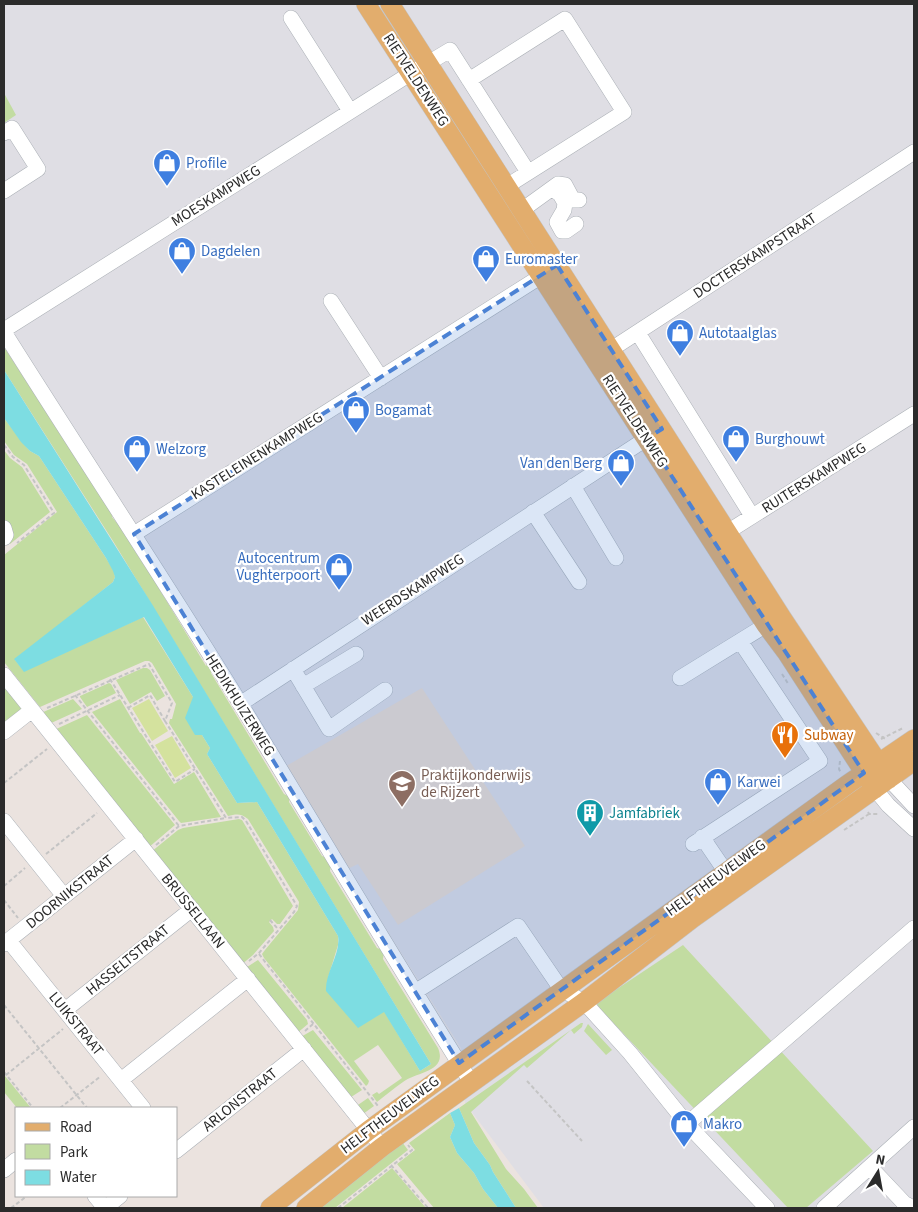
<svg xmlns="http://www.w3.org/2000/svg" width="918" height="1212" font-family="'Source Sans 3',sans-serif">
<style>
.industrial{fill:#dfdee4}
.education{fill:#ebdcd0}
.green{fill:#c2dca1}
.pitch{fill:#d4e29e}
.water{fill:#7ddde2}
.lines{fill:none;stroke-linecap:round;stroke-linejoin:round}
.minor-casing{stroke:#abb0b6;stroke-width:16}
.major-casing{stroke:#c4c4c4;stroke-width:20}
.path{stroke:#c4c4c4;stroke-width:2;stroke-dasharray:4 2.5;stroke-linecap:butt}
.minor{stroke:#fff;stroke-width:15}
.major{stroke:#e2ad6d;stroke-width:19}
.marked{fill:#4c82d4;fill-opacity:0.2;stroke:#4c82d4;stroke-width:4;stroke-dasharray:10 6;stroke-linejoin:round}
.labels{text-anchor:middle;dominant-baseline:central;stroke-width:4.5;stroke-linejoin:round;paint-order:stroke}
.street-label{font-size:15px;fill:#2b2b2b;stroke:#fff}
.shop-label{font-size:15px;fill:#366cbe;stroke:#fff;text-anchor:start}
.food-label{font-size:15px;fill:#c56008;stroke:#fff;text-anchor:start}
.education-label{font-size:15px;fill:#785e54;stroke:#fff;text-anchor:start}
.culture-label{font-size:15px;fill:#0d838f;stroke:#fff;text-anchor:start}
</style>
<rect width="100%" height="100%" fill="#ebe3df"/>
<path class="industrial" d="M4,4H914V1208H544L465,1103L461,1048L187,612L4,334Z"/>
<path class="education" d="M422,688L525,846L398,925L358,864L343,871L281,769Z"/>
<path class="green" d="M4,93L16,115L4,123Z
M4,347L39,401L47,403L51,409L49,417L109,510L114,507L112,517L117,523L118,517L135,543V551L146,568L154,569L155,582L206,666L209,660L213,665L211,673L284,794L290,797L289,802L322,856L327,858L331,865L330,871L377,948L383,950L384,952L383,959L438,1048C448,1072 416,1072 403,1082C394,1088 386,1095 377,1102L372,1095L377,1092L379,1094L402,1078L378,1045L354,1061L369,1081L368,1084L366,1086L264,958L262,954L265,950L298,910L299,902L248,819C241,813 236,814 228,816L169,723L170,719H172L176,704L152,663L149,661H145L40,707L4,662V555L57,512L27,464L14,455L4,441V418L22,442L30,451L39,456L106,558L114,571L115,577L113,582L15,660L24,671L143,617L193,697L202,735L210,748L207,754L237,803L257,802L338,936V945L328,978L384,1011L420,1071L431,1064L113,541L4,370Z
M4,450L10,458L22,467L50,512L10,544C0,528 4,471 4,450Z
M143,668H147L150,670L165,696L157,701L151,692L130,704L116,680Z
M109,683L111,684L116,693L87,707L80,697V696Z
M4,684L23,708L4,722Z
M73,699L82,709L49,724L41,713Z
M120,699L140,733H141L174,784L194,772L221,817L181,823L179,821L92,712Z
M87,715L175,825L148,848L54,730Z
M239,819L242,820L293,906L280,924H277L272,919L269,922L273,927L274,931L253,955L241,965L151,852L178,830L183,828Z
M683,945L873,1151L806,1208H788L603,1012L596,1003Z
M258,960L307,1020L308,1024L296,1034L244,969Z
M581,1023H583L582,1027L574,1034L571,1030L527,1068L524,1065L471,1112L506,1169L524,1189L538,1208H516L493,1172L490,1165L474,1143L459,1108Z
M588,1024L612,1050L606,1055L584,1031Z
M313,1030L362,1090L348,1099L299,1038Z
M5,1076L31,1108H17L4,1092V1077Z
M368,1098L374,1106L363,1114L355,1107Z
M450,1113L455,1125L450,1137L457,1153L474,1173L483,1189L498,1208H434L397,1164L415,1150L409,1143Z
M402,1142L408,1150L335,1208H317Z
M392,1168L426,1208H342Z"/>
<path class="pitch" d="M149,699L168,731L152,741L132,708Z
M172,736L191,768L175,778L155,745Z"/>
<path class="water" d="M4,370L152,604L431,1064L420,1071L384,1012L358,1028L326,991C325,972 341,954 338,936L257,802L237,803L207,754L210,748L202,735H195L185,718L193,697L144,617L24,672L14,659L113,582L115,577L113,571L106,558L39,456L30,451L21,442L4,418Z
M459,1108L474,1143L490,1165L493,1172L516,1208H498L483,1189L474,1173L457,1153L450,1137L455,1125L450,1113Z"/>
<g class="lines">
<defs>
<path id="minor" d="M291,18L350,111
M469,80L565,19L624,112L507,186
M4,133L12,128L38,169L4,191
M555,191L560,194L565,203L564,210L557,222L562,231H566L576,224
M522,210L558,184L565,185L573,200H579
M331,301L381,378
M4,330L405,77L450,50L528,172
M4,332C82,456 163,578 240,703C317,829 392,957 471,1082
M638,333L752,516
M601,356L914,152
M573,486L616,558
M533,512L579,582
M4,528L6,535L4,538
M134,534L551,270
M718,538L914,414
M293,669L329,729L385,690
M4,675L382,1147
M680,678L766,625
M303,686L356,654
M240,704L655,433
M4,732L32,710
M889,779L914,806
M875,789L888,805L914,829
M4,821L64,896
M702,837L732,881
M693,844L820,761L740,641
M9,941L143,1108
M4,944L136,839
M415,992L518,926L561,989L584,1002L630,1053L687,1124L767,1208
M65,1010L192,909
M121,1080L248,979
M687,1124L914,928
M176,1151L304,1049
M870,1167L904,1203L913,1208
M4,1170L16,1160
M95,1196L105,1208
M105,1208L120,1196
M824,1208L914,1127"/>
<path id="major" d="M366,4L766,625L787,653L875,789
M390,4L782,618L889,779
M270,1208L369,1130L848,784L914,739
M306,1208L382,1147L584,1002L693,918L914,761"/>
</defs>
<use href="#minor" class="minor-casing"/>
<use href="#major" class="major-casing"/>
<path class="path" d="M4,445L13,457L24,465L54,513L17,543
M782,674L789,685
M110,679L175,782L195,769
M75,695L179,826
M47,708L149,664L172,703L165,721L226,818L242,817L246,821L297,906L294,912L259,953L249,961
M128,708L150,695L165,721
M59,724L120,695
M876,733L887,740
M881,739L903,728
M840,761L839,769L841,773
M4,783L47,749
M868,812L869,814H879
M844,830L869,814
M156,845L179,826L226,818
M46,854L97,813
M4,886L25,868
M4,900L18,918
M270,920L278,929
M259,954L378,1106
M4,1005L87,1108
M305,1031L313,1024
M4,1072L33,1108
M6,1075L63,1029
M527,1081L582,1141
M60,1108L101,1076
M391,1165L428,1208
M11,1208L27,1196
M338,1208L412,1150L408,1145"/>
<use href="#minor" class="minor"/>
<use href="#major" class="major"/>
</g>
<path class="marked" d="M557,265L662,429L647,438L864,773L459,1063L134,534Z"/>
<defs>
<symbol id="shop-pin" viewBox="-11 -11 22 30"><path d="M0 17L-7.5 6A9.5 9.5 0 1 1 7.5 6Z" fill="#3f7fe0" stroke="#fff"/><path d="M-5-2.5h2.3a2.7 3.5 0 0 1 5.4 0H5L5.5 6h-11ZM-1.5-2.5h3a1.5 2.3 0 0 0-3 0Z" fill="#fff"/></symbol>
<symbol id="restaurant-pin" viewBox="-11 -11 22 30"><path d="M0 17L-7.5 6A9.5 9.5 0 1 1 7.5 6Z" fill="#e8710a" stroke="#fff"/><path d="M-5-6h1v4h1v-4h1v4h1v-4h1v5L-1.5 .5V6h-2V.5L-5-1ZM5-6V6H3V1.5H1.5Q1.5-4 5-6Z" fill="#fff"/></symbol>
<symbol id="school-pin" viewBox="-11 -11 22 30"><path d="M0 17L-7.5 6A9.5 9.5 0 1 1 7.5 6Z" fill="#8d6e63" stroke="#fff"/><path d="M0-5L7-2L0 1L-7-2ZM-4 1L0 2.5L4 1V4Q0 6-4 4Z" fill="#fff"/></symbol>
<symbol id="building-pin" viewBox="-11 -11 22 30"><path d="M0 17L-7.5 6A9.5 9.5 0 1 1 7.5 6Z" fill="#0f9aa8" stroke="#fff"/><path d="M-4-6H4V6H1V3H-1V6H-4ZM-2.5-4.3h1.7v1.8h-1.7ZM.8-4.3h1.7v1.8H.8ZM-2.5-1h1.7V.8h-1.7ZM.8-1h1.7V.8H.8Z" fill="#fff"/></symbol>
</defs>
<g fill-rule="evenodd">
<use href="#shop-pin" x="151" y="147" width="32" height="43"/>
<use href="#shop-pin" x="166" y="235" width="32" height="43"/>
<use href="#shop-pin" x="470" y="243" width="32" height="43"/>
<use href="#shop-pin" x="664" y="317" width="32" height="43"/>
<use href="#shop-pin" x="340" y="394" width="32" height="43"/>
<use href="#shop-pin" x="720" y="423" width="32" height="43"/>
<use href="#shop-pin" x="121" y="433" width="32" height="43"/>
<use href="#shop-pin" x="605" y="447" width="32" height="43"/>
<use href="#shop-pin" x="323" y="551" width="32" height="43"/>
<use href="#restaurant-pin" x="769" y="719" width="32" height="43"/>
<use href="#shop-pin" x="702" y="766" width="32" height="43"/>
<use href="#school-pin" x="386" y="768" width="32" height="43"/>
<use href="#building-pin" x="574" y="797" width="32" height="43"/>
<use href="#shop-pin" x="668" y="1108" width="32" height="43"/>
</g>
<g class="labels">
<g class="street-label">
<text transform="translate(416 80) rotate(57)">RIETVELDENWEG</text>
<text transform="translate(216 196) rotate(-32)">MOESKAMPWEG</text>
<text transform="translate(755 256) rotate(-33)">DOCTERSKAMPSTRAAT</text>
<text transform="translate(635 421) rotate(57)">RIETVELDENWEG</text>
<text transform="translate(257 456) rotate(-32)">KASTELEINENKAMPWEG</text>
<text transform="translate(814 478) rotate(-32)">RUITERSKAMPWEG</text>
<text transform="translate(413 590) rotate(-33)">WEERDSKAMPWEG</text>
<text transform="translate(240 705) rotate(58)">HEDIKHUIZERWEG</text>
<text transform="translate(716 878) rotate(-36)">HELFTHEUVELWEG</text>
<text transform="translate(70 892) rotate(-39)">DOORNIKSTRAAT</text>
<text transform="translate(193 911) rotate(51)">BRUSSELLAAN</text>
<text transform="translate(128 960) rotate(-39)">HASSELTSTRAAT</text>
<text transform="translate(76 1024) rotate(51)">LUIKSTRAAT</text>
<text transform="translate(240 1100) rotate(-39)">ARLONSTRAAT</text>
<text transform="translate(390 1115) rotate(-37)">HELFTHEUVELWEG</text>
</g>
<g class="shop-label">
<text x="186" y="163">Profile</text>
<text x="201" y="251">Dagdelen</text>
<text x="505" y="259">Euromaster</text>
<text x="699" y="333">Autotaalglas</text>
<text x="375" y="410">Bogamat</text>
<text x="755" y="439">Burghouwt</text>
<text x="156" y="449">Welzorg</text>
<text x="602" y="463" text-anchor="end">Van den Berg</text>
<text x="320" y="558" text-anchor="end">Autocentrum<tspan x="320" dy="17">Vughterpoort</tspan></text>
<text x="737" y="782">Karwei</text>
<text x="703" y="1124">Makro</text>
</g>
<g class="food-label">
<text x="804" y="735">Subway</text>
</g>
<g class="education-label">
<text x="421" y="775">Praktijkonderwijs<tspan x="421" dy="17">de Rijzert</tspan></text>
</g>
<g class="culture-label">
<text x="609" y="813">Jamfabriek</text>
</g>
</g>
<rect width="918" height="1212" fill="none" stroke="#2b2b2b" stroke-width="10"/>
<rect x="15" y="1107" width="162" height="90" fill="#ffffff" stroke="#aaaaaa"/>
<rect x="25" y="1123" width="25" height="8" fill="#e2ad6d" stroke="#aaaaaa"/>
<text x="60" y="1132" font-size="15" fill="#2b2b2b">Road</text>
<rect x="25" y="1144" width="25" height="15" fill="#c2dca1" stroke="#aaaaaa"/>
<text x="60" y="1157" font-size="15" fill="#2b2b2b">Park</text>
<rect x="25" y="1170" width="25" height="15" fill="#7ddde2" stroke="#aaaaaa"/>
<text x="60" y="1182" font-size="15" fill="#2b2b2b">Water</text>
<g transform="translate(878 1172) rotate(11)" stroke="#ffffff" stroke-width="4" paint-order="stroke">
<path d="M0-4L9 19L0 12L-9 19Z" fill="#2b2b2b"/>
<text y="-8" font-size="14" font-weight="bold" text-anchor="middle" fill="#2b2b2b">N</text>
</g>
</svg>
